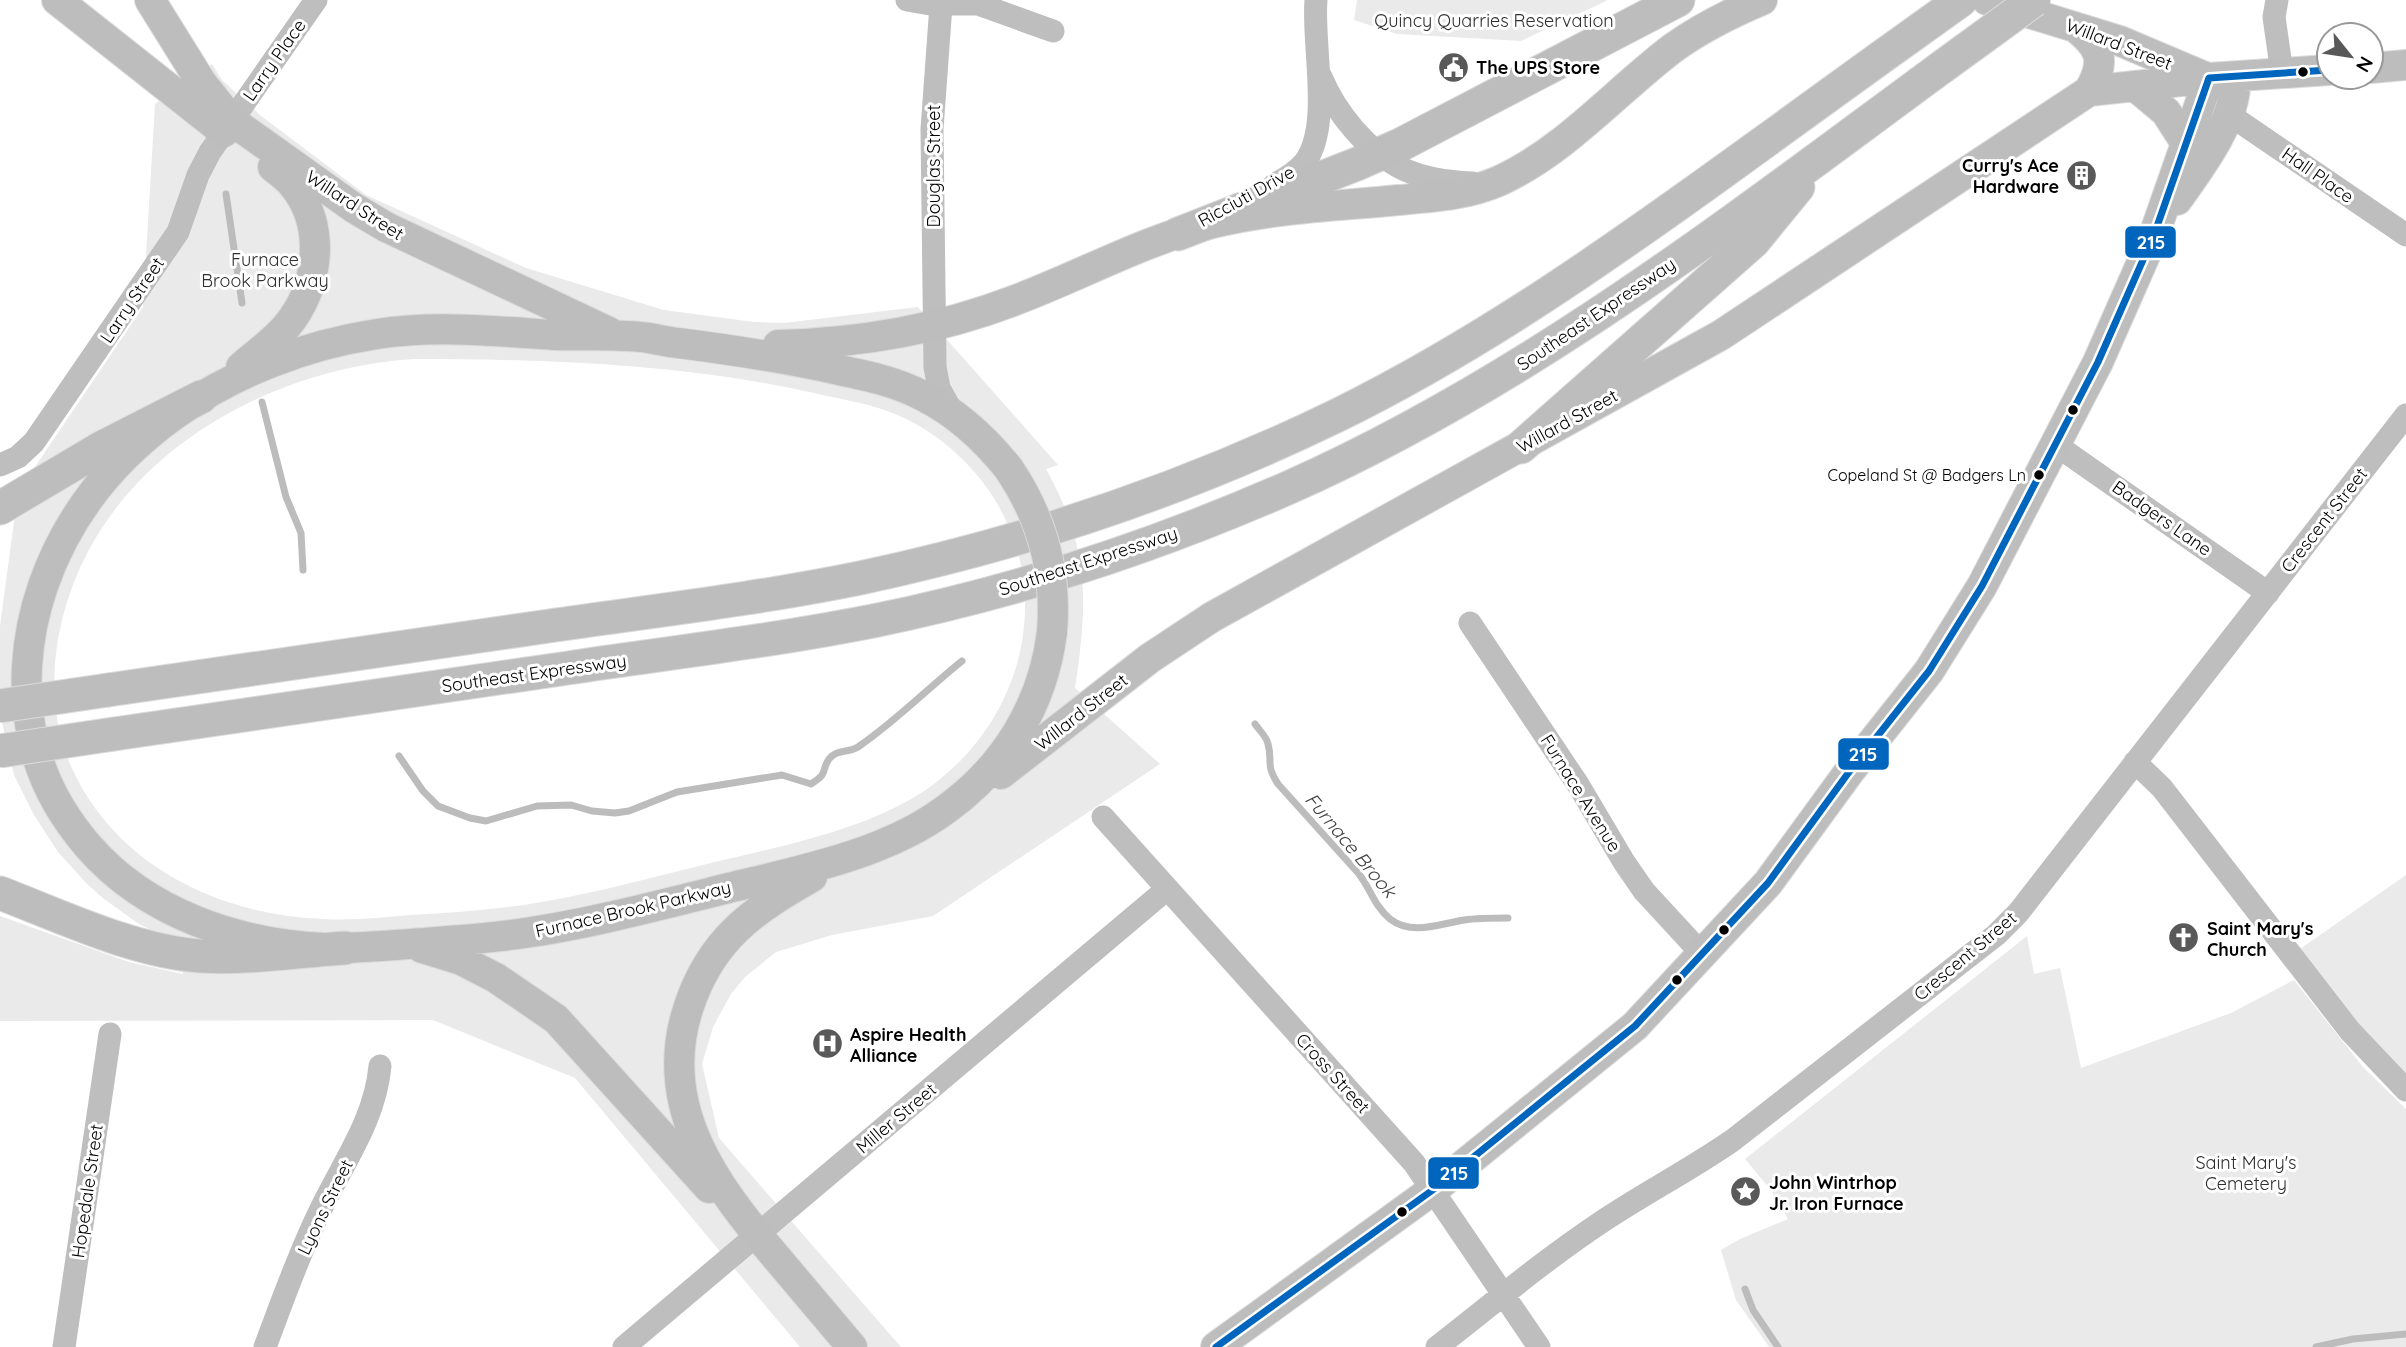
<svg xmlns="http://www.w3.org/2000/svg" width="2406" height="1347" font-family="Quicksand,sans-serif">
<style>
.green{fill:#eaeaea;fill-rule:evenodd}
.lines{fill:none;stroke-linecap:round;stroke-linejoin:round}
.stream{stroke:#bcbcbc;stroke-width:7}
.major-casing{stroke:#dbdbdb;stroke-width:32}
.highway-casing{stroke:#dbdbdb;stroke-width:35}
.minor{stroke:#bebebe;stroke-width:23}
.major{stroke:#bdbdbd;stroke-width:30}
.highway{stroke:#bdbdbd;stroke-width:33}
.major-bridge-casing{stroke:#dbdbdb;stroke-width:32;stroke-linecap:butt}
.highway-bridge-casing{stroke:#dbdbdb;stroke-width:35;stroke-linecap:butt}
.major-bridge{stroke:#bdbdbd;stroke-width:30}
.highway-bridge{stroke:#bdbdbd;stroke-width:33}
.bus-1-casing{stroke:#fff;stroke-width:12}
.bus-1{stroke:#0065bd;stroke-width:7}
.bus-dot{fill:#000;stroke:#fff;stroke-width:2.5}
.labels{text-anchor:middle;dominant-baseline:central;stroke-width:6;stroke-linejoin:round;paint-order:stroke}
.bus-label{font-size:16px;fill:#000;stroke:#fff;text-anchor:end}
.park-label{font-size:18px;fill:#2f2f2f;stroke:#fff}
.street-label{font-size:18px;fill:#000;stroke:#fff}
.poi-label{font-size:18px;font-weight:bold;fill:#000;stroke:#fff;text-anchor:start}
.water-label{font-size:19px;font-style:italic;fill:#404040;stroke:#fff}
.line-badge{stroke:#fff;stroke-width:2.5}
.badge-label{font-size:19px;text-anchor:middle;font-weight:bold;fill:#fff}
</style>
<rect width="100%" height="100%" fill="#fff"/>
<path class="green" d="M1357,0H1608L1521,41L1397,34L1354,20Z
M212,64L222,80L260,115L366,195L526,268L664,310L754,322L784,323L918,307L1058,465L1046,469C1090,548 1088,602 1075,688L1160,764L933,916L832,935L776,952L745,977L731,994L713,1027L702,1064L719,1138L901,1347H800L575,1078L433,1020L0,1021V916L129,962L183,974L179,944L139,924L104,899L87,884L58,852L34,815L14,775L8,752L0,711V626L18,492L143,307L155,104ZM414,359C545,359 686,364 814,393C838,399 864,402 887,411C915,421 940,437 961,458C1064,557 1037,717 921,793C859,833 767,849 695,867C639,881 582,896 524,905C487,910 449,913 411,915C382,917 353,921 324,919C218,915 114,865 70,764C41,695 55,611 91,546C154,433 288,367 414,359Z
M2406,875V1075L2358,1023L2300,949Z
M2027,936L2034,974L2060,968L2081,1068L2231,1013L2294,980L2363,1067L2406,1109V1347H1769L1736,1300L1721,1250L1740,1239L1788,1219L1770,1189L1745,1159Z"/>
<g class="lines">
<path class="stream" d="M226,194L242,303
M262,402L286,497L301,533L303,570
M1255,724C1259,730 1267,737 1268,744C1273,762 1265,764 1278,784L1359,874C1370,888 1375,907 1390,919C1412,936 1439,924 1464,920C1478,918 1493,918 1508,918
M399,756L423,791L438,806L470,818L486,821L537,806L571,805L592,811L615,813L629,811L677,792L782,775L811,784C830,772 820,772 829,759C836,749 849,753 858,747C895,722 927,689 962,661
M1745,1289L1753,1310L1778,1347
M2316,1347L2353,1339L2406,1334"/>
<defs>
<path id="major" d="M57,0L224,132
M150,0L201,82L232,121L354,208L386,227L609,332
M1987,0L2120,41L2205,77
M2075,27C2102,48 2106,62 2089,91
M2371,68L2406,65
M2135,86L2166,112L2186,143
M2177,200C2200,168 2239,116 2235,77
M778,345C859,343 937,330 1013,301C1080,276 1144,240 1213,223C1273,208 1337,206 1399,200C1433,197 1467,195 1499,181C1565,151 1615,92 1673,48C1701,28 1731,13 1762,0
M241,367C256,354 273,342 286,327C319,288 327,226 293,185C288,178 280,173 273,167
M1009,469C985,439 957,413 923,396C897,382 868,376 839,370C786,358 733,350 678,343C666,342 653,338 641,337C612,334 582,336 553,335C495,331 434,325 377,334C232,356 92,444 43,586C25,638 21,695 35,748C44,784 64,818 88,846C146,913 237,944 324,948C358,949 391,945 425,943C458,940 492,938 525,933C587,924 648,908 709,893C786,873 880,858 945,810C1005,767 1043,705 1052,632
M1001,774L1150,658L1212,617L1721,335L2089,91L2209,78L2329,70
M812,877C752,911 710,940 688,1009C656,1108 716,1186 776,1257C801,1287 827,1317 852,1347
M422,948L461,960L496,978L556,1019L709,1188
M1216,1347L1434,1189L1635,1026L1768,883L1849,772L1929,671L1982,586L2098,362L2154,235L2209,78"/>
<path id="highway" d="M1178,234L1357,164L1402,144L1678,0
M1521,447L1753,242L1798,187
M0,508L101,448L201,397
M108,690C255,669 402,647 549,626C653,611 757,599 860,578C1025,543 1186,489 1338,415C1478,346 1605,257 1731,166C1808,110 1884,55 1961,0
M114,734C265,712 416,690 568,668C669,653 772,641 873,621C1016,592 1156,546 1290,487C1528,381 1734,220 1942,67
M0,893C63,917 133,951 200,956C248,959 298,951 345,948"/>
</defs>
<use href="#major" class="major-casing"/>
<use href="#highway" class="highway-casing"/>
<path class="minor" d="M907,0L930,4H978L1053,31
M2277,0L2274,17L2282,73
M941,5L932,129L935,367L939,388L953,413
M1321,77C1336,113 1367,151 1403,169C1425,179 1448,182 1472,183
M2230,115L2406,235
M1274,185C1285,179 1297,172 1305,162C1332,125 1312,45 1316,0
M2056,445L2268,593
M0,465L18,457L34,442L178,232L198,175L210,152L316,0
M1470,623L1579,786L1624,862L1644,891L1703,955
M2135,762L2162,788L2350,1031L2406,1090
M1103,817L1414,1163L1539,1347
M64,1347L110,1034
M265,1347C282,1302 298,1256 319,1213C342,1164 375,1121 380,1066
M624,1347L1167,889
M1437,1347C1491,1305 1543,1261 1600,1223C1643,1194 1690,1170 1733,1140L1996,935L2018,913L2406,415"/>
<use href="#major" class="major"/>
<use href="#highway" class="highway"/>
<defs>
<path id="major-bridge" d="M1009,469C1042,518 1057,572 1052,632"/>
<path id="highway-bridge" d="M1942,67L2034,0
M0,706L108,690
M0,751L114,734"/>
</defs>
<use href="#major-bridge" class="major-bridge-casing"/>
<use href="#highway-bridge" class="highway-bridge-casing"/>
<use href="#major-bridge" class="major-bridge"/>
<use href="#highway-bridge" class="highway-bridge"/>
<defs>
<path id="bus-1" d="M1216,1347L1434,1189L1635,1026L1768,883L1849,772L1929,671L1982,586L2098,362L2154,235L2209,78L2329,70"/>
</defs>
<use href="#bus-1" class="bus-1-casing"/>
<use href="#bus-1" class="bus-1"/>
</g>
<defs>
<symbol id="civic-disc" viewBox="-11 -11 22 22"><circle r="9.5" fill="#595959" stroke="#fff"/><path d="M-.6-6.5H3V-4.5H.6V-3L4-1V1h2V6H-6V1h2V-1L-.6-3ZM-1.2 2.5V6h2.4V2.5Z" fill="#fff"/></symbol>
<symbol id="building-disc" viewBox="-11 -11 22 22"><circle r="9.5" fill="#595959" stroke="#fff"/><path d="M-4-6H4V6H1V3H-1V6H-4ZM-2.5-4.3h1.7v1.8h-1.7ZM.8-4.3h1.7v1.8H.8ZM-2.5-1h1.7V.8h-1.7ZM.8-1h1.7V.8H.8Z" fill="#fff"/></symbol>
<symbol id="church-disc" viewBox="-11 -11 22 22"><circle r="9.5" fill="#595959" stroke="#fff"/><path d="M-1.2-6h2.4v3.5h3.3v2.4h-3.3V6h-2.4V-.1h-3.3v-2.4h3.3Z" fill="#fff"/></symbol>
<symbol id="hospital-disc" viewBox="-11 -11 22 22"><circle r="9.5" fill="#595959" stroke="#fff"/><path d="M-5-5h3v3.5h4V-5h3V5h-3V1.5h-4V5h-3Z" fill="#fff"/></symbol>
<symbol id="sight-disc" viewBox="-11 -11 22 22"><circle r="9.5" fill="#595959" stroke="#fff"/><path d="M0-6L1.8-2.2L6-1.7L2.9 1.2L3.7 5.4L0 3.3L-3.7 5.4L-2.9 1.2L-6-1.7L-1.8-2.2Z" fill="#fff"/></symbol>
</defs>
<g fill-rule="evenodd">
<use href="#civic-disc" x="1436" y="50" width="35" height="35"/>
<use href="#building-disc" x="2064" y="158" width="35" height="35"/>
<use href="#church-disc" x="2166" y="920" width="35" height="35"/>
<use href="#hospital-disc" x="810" y="1026" width="35" height="35"/>
<use href="#sight-disc" x="1728" y="1174" width="35" height="35"/>
</g>
<g class="bus-dot">
<circle cx="2303" cy="72" r="6"/>
<circle cx="2073" cy="410" r="6"/>
<circle cx="2039" cy="475" r="6"/>
<circle cx="1724" cy="930" r="6"/>
<circle cx="1677" cy="980" r="6"/>
<circle cx="1402" cy="1212" r="6"/>
</g>
<g class="labels">
<g class="bus-label">
<text x="2026" y="475">Copeland St @ Badgers Ln</text>
</g>
<g class="park-label">
<text x="1494" y="20">Quincy Quarries Reservation</text>
<text x="265" y="259">Furnace<tspan x="265" dy="21">Brook Parkway</tspan></text>
<text x="2246" y="1162">Saint Mary's<tspan x="2246" dy="21">Cemetery</tspan></text>
</g>
<g class="street-label">
<text transform="translate(2119 44) rotate(21)">Willard Street</text>
<text transform="translate(274 60) rotate(-55)">Larry Place</text>
<text transform="translate(933 166) rotate(-90)">Douglas Street</text>
<text transform="translate(2318 175) rotate(35)">Hall Place</text>
<text transform="translate(1246 196) rotate(-29)">Ricciuti Drive</text>
<text transform="translate(355 205) rotate(33)">Willard Street</text>
<text transform="translate(132 300) rotate(-56)">Larry Street</text>
<text transform="translate(1596 314) rotate(-34)">Southeast Expressway</text>
<text transform="translate(1567 421) rotate(-29)">Willard Street</text>
<text transform="translate(2162 518) rotate(35)">Badgers Lane</text>
<text transform="translate(2324 520) rotate(-52)">Crescent Street</text>
<text transform="translate(1088 561) rotate(-18)">Southeast Expressway</text>
<text transform="translate(534 673) rotate(-8)">Southeast Expressway</text>
<text transform="translate(1081 712) rotate(-38)">Willard Street</text>
<text transform="translate(1581 793) rotate(58)">Furnace Avenue</text>
<text transform="translate(633 909) rotate(-13)">Furnace Brook Parkway</text>
<text transform="translate(1965 956) rotate(-40)">Crescent Street</text>
<text transform="translate(1333 1073) rotate(48)">Cross Street</text>
<text transform="translate(896 1118) rotate(-40)">Miller Street</text>
<text transform="translate(87 1191) rotate(-82)">Hopedale Street</text>
<text transform="translate(325 1207) rotate(-64)">Lyons Street</text>
</g>
<g class="poi-label">
<text x="1476" y="67">The UPS Store</text>
<text x="2059" y="165" text-anchor="end">Curry's Ace<tspan x="2059" dy="21">Hardware</tspan></text>
<text x="2207" y="928">Saint Mary's<tspan x="2207" dy="21">Church</tspan></text>
<text x="850" y="1034">Aspire Health<tspan x="850" dy="21">Alliance</tspan></text>
<text x="1769" y="1182">John Wintrhop<tspan x="1769" dy="21">Jr. Iron Furnace</tspan></text>
</g>
<g class="water-label">
<text transform="translate(1351 845) rotate(50)">Furnace Brook</text>
</g>
</g>
<g class="line-badge">
<rect x="2124" y="225" width="53" height="34" rx="7" fill="#0065bd"/>
<rect x="1837" y="737" width="53" height="34" rx="7" fill="#0065bd"/>
<rect x="1427" y="1156" width="53" height="34" rx="7" fill="#0065bd"/>
</g>
<g class="badge-label">
<text x="2151" y="249">215</text>
<text x="1863" y="761">215</text>
<text x="1454" y="1180">215</text>
</g>
<g transform="translate(2350 56) rotate(120)"><circle r="33" fill="#ffffff" stroke="#999999" stroke-width="2"/>
<path d="M0-5L12 26L0 18L-12 26Z" fill="#595959"/>
<text y="-10" font-size="19" font-weight="bold" text-anchor="middle" fill="#000000">N</text>
</g>
</svg>
